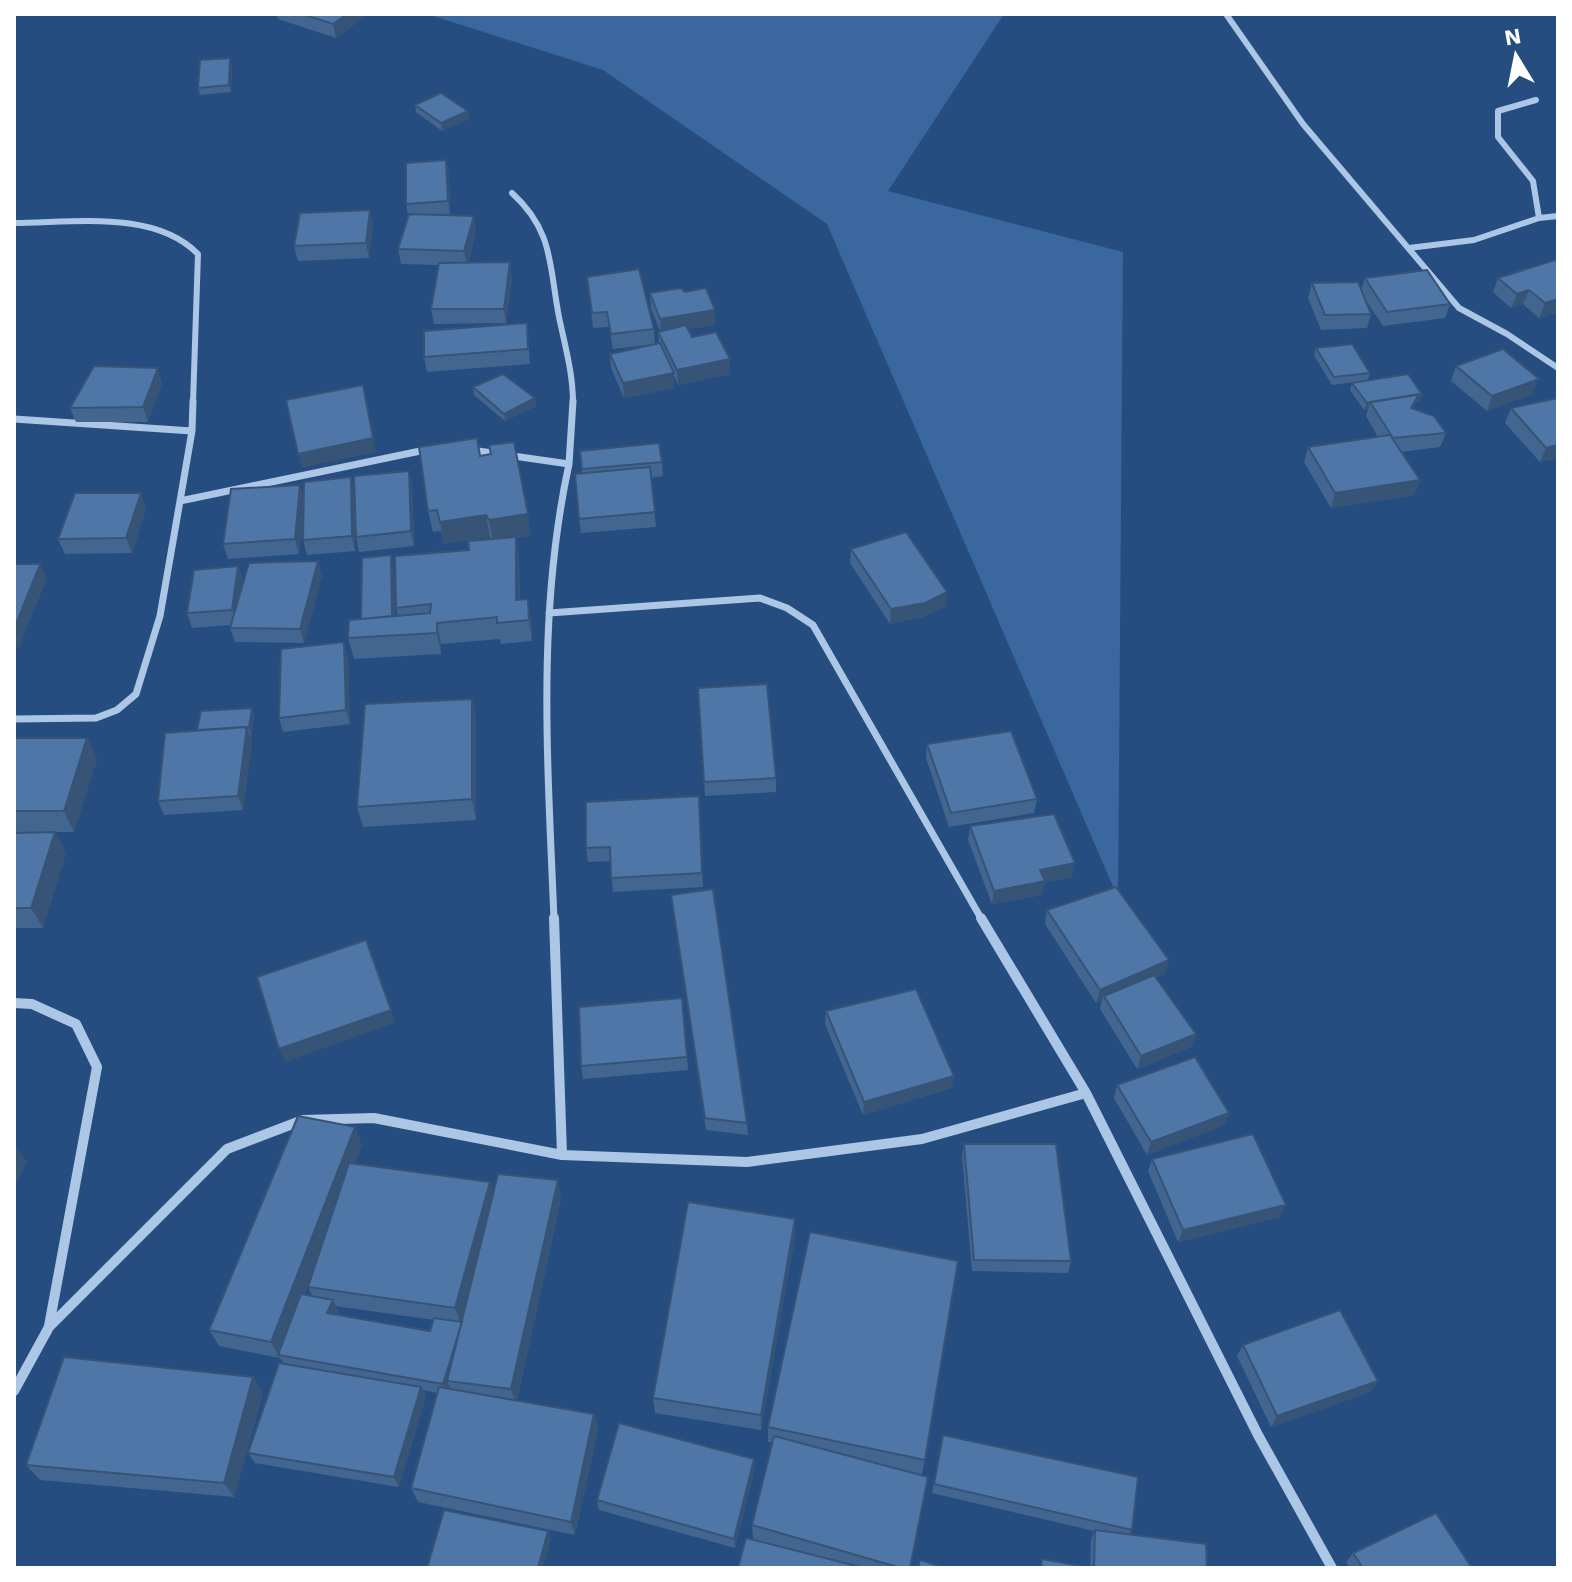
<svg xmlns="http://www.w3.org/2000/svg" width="1572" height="1582" font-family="'Work Sans',sans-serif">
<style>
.green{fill:#3a679d}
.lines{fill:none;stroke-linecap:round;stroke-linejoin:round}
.minor-far2{stroke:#acc6e6;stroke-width:6}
.minor-far1{stroke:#acc6e6;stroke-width:7}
.minor{stroke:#acc6e6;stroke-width:10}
.wall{fill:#436690;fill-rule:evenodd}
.shaded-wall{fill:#375376}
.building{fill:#4e77a8;stroke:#375376;stroke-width:2}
</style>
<rect width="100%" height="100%" fill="#264d80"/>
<path class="green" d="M427,14H1004L888,191L1123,252L1118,898L827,224L603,70Z"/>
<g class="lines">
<path class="minor-far2" d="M1226,14L1303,124L1459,308L1507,334L1558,368
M1536,100L1498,111V137L1533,181L1539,218
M512,193C554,231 549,266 559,317C565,346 573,373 573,403
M14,223C72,223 154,209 198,254L193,403
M1409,248L1474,240L1539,218L1558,216"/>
<path class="minor-far1" d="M14,419L192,431
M471,450L569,464C536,616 548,766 554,920
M569,464L573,401
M180,501L192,431L193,401
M549,613L760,598L787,608L813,625L982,920
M14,719L96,718L117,710L136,694L160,616L180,501L430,449"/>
<path class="minor" d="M554,918L562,1155
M981,918L1086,1093L1258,1435L1332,1568
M14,1003L32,1004L76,1024L97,1067L49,1326
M14,1391L49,1327L227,1149L303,1120L374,1118L562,1155L747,1162L922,1139L1086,1093"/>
</g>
<path class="wall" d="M277,14H365V16L336,38L278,19Z
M232,65L231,92L200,95L198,88Z
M415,105L468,111L469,119L442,131L416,112Z
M446,160L449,175L450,215L476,231L468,263L512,277L506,323L434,324L431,309L439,265L401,264L398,249L408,215L406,204Z
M373,225L369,258L298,261L294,246Z
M1558,259V312L1539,318L1523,304L1511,308L1493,292L1498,278Z
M587,277L654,329L655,344L613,349L609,327L593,328Z
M1365,278L1450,304L1445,318L1383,326L1365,299L1371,314L1367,328L1321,330L1308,298L1312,283L1361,290Z
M650,293L715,325L688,329L692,337L730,359V374L678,385L674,376V388L624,398L611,368L610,354L659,344L658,332L660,331L651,308Z
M527,323L530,364L427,372L424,357Z
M1316,348L1370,373L1368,380L1422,394L1420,401L1416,402L1414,409L1446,433L1440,447L1401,452L1420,480L1414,495L1331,508L1304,462L1308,447L1378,437L1366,416L1368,410H1364L1350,390L1352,383L1355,382L1332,385L1314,355Z
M1456,366L1533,394L1487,411L1451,381Z
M162,382L148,422H76L70,408Z
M473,387L535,398L536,406L505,421L474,395Z
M1558,398V458L1540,462L1505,423L1511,408Z
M580,451L662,462L663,476L651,478L656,527L581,533L579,519L582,473Z
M480,456L531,536L516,538L519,559L520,600L531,621L532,641L501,644L500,639L441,644V654L354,659L348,638L361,619L391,555L394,570L395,616H398L396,608L469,550L492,539L490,537L444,544L441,531L433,532L428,511Z
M409,471L412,486L414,546L359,552L356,537L355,504V551L307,555L303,540L304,504L299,554L228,559L223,544L300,485L304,498L354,491Z
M146,508L132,553L65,554L58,539Z
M851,549L946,606L923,617L890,624L850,563Z
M238,566L243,581L322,576L304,643L235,642L230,628L231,625L192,628L187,613Z
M348,657L350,724L283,732L279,718Z
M698,688L776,778V792L705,796Z
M472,699L476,720V820L363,827L357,807Z
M254,715L251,736H250L252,741L243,810L164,815L158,801Z
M14,738H87L97,759L74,832H14Z
M927,744L1037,799L1034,813L949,827L926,758Z
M699,796L703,887L613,892L610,861L588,862L586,848Z
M970,826L1072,877L1045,882L1042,895L992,904L968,840Z
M55,832L66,853L43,928H14V833Z
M671,895L747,1123L748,1135L706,1130Z
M1047,910L1165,974L1156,977L1196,1034L1191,1047L1137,1069L1100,1009L1102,1000L1096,1003L1045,924Z
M682,998L688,1070L583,1079L581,1066Z
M826,1011L952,1088L863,1115L825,1024Z
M1117,1085L1229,1113L1224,1125L1147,1155L1114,1098Z
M964,1144L1071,1261L1068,1273L972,1271L962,1156Z
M362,1145L355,1164L490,1182L493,1193L561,1198L517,1400L594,1414L598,1429L575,1535L418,1502L411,1488L437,1393L423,1390L426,1397L399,1487L255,1463L248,1453L284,1364L280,1358L219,1346L209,1330ZM313,1274L308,1287L313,1297L304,1295ZM335,1306L434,1320L430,1331L337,1315L338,1311Z
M1152,1159L1280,1217L1178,1242L1148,1171Z
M795,1236L761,1430L655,1413L653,1398Z
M958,1261L922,1475L898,1469L910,1568H738L753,1539L752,1525L772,1442H768V1427Z
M1243,1345L1378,1381L1370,1392L1271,1427L1237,1356Z
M253,1377L263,1393L234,1497L40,1480L26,1465Z
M943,1435L1132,1530L1129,1535L1207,1568H1090L1091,1540L1094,1531L932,1493Z
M755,1468L735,1548L599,1510L597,1500Z
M1353,1553L1472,1568H1350L1346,1562Z"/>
<path class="shaded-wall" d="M347,14H365V16L336,38L333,24Z
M230,58L232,65L231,92L229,85Z
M468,111L469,119L442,131L441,123Z
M446,160L449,175L450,216L448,201Z
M370,210L373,225L369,258L366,243Z
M474,216L476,231L467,265L464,251Z
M510,262L512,277L506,323L504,309Z
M1529,290L1523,304L1511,308L1517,294Z
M1558,299V312L1539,318L1545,303Z
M715,310V325L661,334L660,319Z
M730,359V374L678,385L677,370Z
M158,368L162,382L148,422L143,407Z
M674,373V388L624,398L623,383Z
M1539,379L1533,394L1487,411L1492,396Z
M363,385L376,452L302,468L298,454Z
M1422,394L1420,401L1416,402L1414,409H1374Z
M535,398L536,406L505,421L504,414Z
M1370,402L1368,410H1364L1367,403Z
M1558,445V458L1540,462L1546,448Z
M409,471L412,486L414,546L411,531Z
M351,477L354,492L355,551L352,536Z
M1420,480L1414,495L1331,508L1335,493Z
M300,485L304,499L299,554L295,539Z
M141,493L146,508L132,553L126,538Z
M528,514L531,536L516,538L519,559L520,622L516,600L493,541L489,520Z
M486,515L490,537L444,544L440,522Z
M391,555L394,570L396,636L392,622Z
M318,561L322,576L304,643L300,629Z
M40,564L47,579L18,650L14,641V629Z
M238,566L243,581L237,625L232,610Z
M947,592L946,606L923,617L890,624L891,609Z
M528,599L531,621L532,641L529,620Z
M437,623L441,644V654L437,633Z
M344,642L348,657L350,724L346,710Z
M472,699L476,720V820L472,799Z
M252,708L254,715L251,736L249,728Z
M247,727L252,741L243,810L238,796Z
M87,738L97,759L74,832L64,811Z
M55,832L66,853L43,928L31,908Z
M1075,863L1072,877L1045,882L1042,895L992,904L994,891L1040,870Z
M1169,960L1165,974L1105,999L1104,996L1102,1000L1096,1003L1100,990Z
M391,1010L395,1023L285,1062L279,1049Z
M1196,1034L1191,1047L1137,1069L1141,1056Z
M954,1076L952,1088L863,1115L864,1102Z
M1229,1113L1224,1125L1147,1155L1151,1142Z
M355,1127L362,1145L281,1355H278L280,1358L271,1342Z
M14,1144L27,1162L14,1188Z
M558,1180L561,1198L516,1404L511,1389Z
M490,1182L495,1200L461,1324L455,1308Z
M1286,1205L1280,1217L1178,1242L1183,1230Z
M795,1219V1236L761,1430V1415Z
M333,1300L338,1311L333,1325L327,1313Z
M463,1322L447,1381L450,1388L448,1395L443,1384Z
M253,1377L263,1393L234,1497L224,1483Z
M1378,1381L1370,1392L1271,1427L1277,1416Z
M421,1387L426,1397L399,1487L394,1477Z
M594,1414L598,1429L575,1535L571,1522Z
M754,1459L755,1468L735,1548L734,1539Z
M548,1531L551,1540L543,1568H538Z"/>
<path class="building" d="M302,14H347L333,24Z
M230,58L229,85L198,88L200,60Z
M441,93L468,111L441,123L415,105Z
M446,160L448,201L406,204V163Z
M370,210L366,243L294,246L300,213Z
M409,214L474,216L464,251L398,249Z
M1558,259V299L1545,303L1529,290L1517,294L1498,278Z
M510,262L504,309H431L439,263Z
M639,269L654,329L611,334L607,312L592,313L587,277Z
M1427,270L1450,304L1387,312L1365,278Z
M1358,282L1371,314L1325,315L1312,283Z
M681,288L685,292L706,288L715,310L660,319L650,293Z
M527,323L528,349L424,357V331Z
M686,325L692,337L716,332L730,359L677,370L658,332Z
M660,343L674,373L623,383L610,354Z
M1352,344L1370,373L1334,377L1316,348Z
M1503,349L1539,379L1492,396L1456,366Z
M94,366L158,368L143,407L70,408Z
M503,374L535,398L504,414L473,387Z
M1408,374L1422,394L1367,403L1352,383Z
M363,385L373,438L298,454L286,400Z
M1419,394L1411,408L1434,416L1446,433L1393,438L1370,402Z
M1558,398V445L1546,448L1511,408Z
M1390,435L1420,480L1335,493L1308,447Z
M477,438L480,456L491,454L489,445L514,442L528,514L489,520L486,515L440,522L437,510L428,511L419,447Z
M659,443L662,462L582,469L580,451Z
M650,467L655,512L579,519L575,474Z
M409,471L411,531L356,537L354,476Z
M351,477L352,536L303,540L304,482Z
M300,485L295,539L223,544L231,489Z
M75,493H141L126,538L58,539Z
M906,532L947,592L925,603L891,609L851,549Z
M516,537V600L528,599L529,620L497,623V617L437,623V633L348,638L349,620L430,613L431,604L396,608L395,556L469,550L468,541Z
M391,555L392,616L361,619L362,558Z
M318,561L300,629L230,628L249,563Z
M14,564H40L14,629Z
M238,566L232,610L187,613L194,570Z
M344,642L346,710L279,718L281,649Z
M767,684L776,778L704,782L698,688Z
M472,699V799L357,807L365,704Z
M252,708L249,728H246L247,727L197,730L201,711Z
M247,727L238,796L158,801L165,733Z
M1011,731L1037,799L951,813L927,744Z
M14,738H87L64,811H14Z
M699,796L702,873L611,878L610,847L586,848V802Z
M1054,814L1075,863L1040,870L1045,881L994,891L970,826Z
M55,832L31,908H14V833Z
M1116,887L1169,960L1100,990L1047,910Z
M713,889L747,1123L705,1118L671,895Z
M366,940L391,1010L279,1049L257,977Z
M1154,975L1196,1034L1141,1056L1104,996Z
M916,989L954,1076L864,1102L826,1011Z
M682,998L687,1057L581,1066L579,1007Z
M1195,1057L1229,1113L1151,1142L1117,1085Z
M298,1116L355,1127L271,1342L209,1330Z
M1253,1134L1286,1205L1183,1230L1152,1159Z
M964,1144H1056L1071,1261L974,1260Z
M349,1163L490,1182L455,1308L308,1287Z
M498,1174L558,1180L511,1389L447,1381Z
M688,1202L795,1219L761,1415L653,1398Z
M810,1232L958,1261L925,1460L768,1427Z
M301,1294L333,1300L327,1313L430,1331L434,1318L462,1322L443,1384L278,1355Z
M1340,1310L1378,1381L1277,1416L1243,1345Z
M64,1357L253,1377L224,1483L26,1465Z
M279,1363L421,1387L394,1477L248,1453Z
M439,1387L594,1414L571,1522L411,1488Z
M619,1423L754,1459L734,1539L597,1500Z
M943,1435L1138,1477L1132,1530L934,1484Z
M774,1436L928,1477L910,1568H901L752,1525Z
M444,1510L548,1531L538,1568H427Z
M1436,1513L1472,1568H1363L1353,1553Z
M1095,1530L1206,1544L1207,1568H1094Z
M746,1538L864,1568H738Z
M1042,1559L1086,1567V1568H1041Z
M920,1560L946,1568H918Z"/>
<rect width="1572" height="1582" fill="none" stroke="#ffffff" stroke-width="32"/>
<g transform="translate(1516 56) rotate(350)" stroke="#264d80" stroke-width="6" paint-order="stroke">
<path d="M0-6L14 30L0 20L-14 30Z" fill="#ffffff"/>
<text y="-12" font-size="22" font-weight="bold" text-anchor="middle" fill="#ffffff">N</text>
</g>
</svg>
